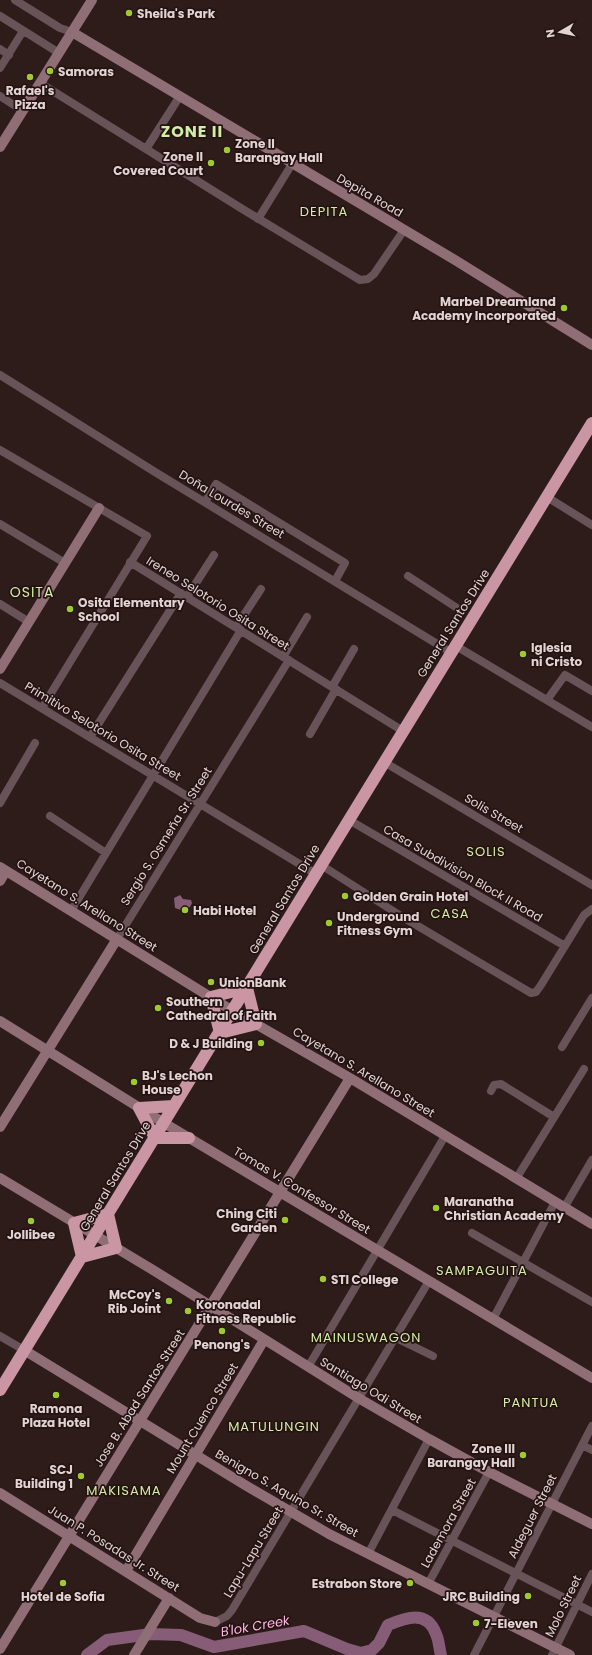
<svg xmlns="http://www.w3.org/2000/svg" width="592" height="1655" font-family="Poppins,sans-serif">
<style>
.water{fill:#875c76}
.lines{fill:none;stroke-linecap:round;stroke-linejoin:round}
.river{stroke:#875c76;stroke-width:12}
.street{stroke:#685358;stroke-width:8}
.secondary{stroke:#906e76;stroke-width:10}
.highway{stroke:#cb96a3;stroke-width:12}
.poi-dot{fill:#9eca2f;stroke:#241312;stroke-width:1.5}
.labels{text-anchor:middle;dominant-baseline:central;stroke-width:3.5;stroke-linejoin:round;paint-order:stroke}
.poi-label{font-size:12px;font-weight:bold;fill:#e1d3d2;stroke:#241312;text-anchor:start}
.street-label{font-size:12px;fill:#e1d3d2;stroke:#241312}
.neighbourhood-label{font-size:13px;letter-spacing:1px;fill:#d2eda4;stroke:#241312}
.water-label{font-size:13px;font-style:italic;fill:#fcb6e0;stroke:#241312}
.quarter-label{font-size:14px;letter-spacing:1px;fill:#d2eda4;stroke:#241312}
.district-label{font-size:16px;font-weight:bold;letter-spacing:1px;fill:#d2eda4;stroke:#241312}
</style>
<rect width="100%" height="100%" fill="#2e1c1b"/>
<path class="water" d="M180,895L183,899L191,900L192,903L190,907L181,910L175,908L174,898Z"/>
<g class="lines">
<path class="river" d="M87,1655L107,1640L151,1634L181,1635L214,1647L304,1631L347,1649L361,1653L372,1650L379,1643L388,1625C405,1618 427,1609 436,1634C439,1640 439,1648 441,1655"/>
<path class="street" d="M15,0L60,28L72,32
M0,16L59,53
M0,49L9,55
M0,68L23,31
M40,83L244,210L360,280L368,279L374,274L404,230
M0,96L23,111
M146,149L180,96
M258,219L292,164
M0,375L155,472L452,653
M0,450L147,536L42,708
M547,497L592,525
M205,502L216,484L345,563L335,581
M0,524L65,563
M130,562L403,731
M408,576L457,608
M187,597L214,555
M0,604L29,622
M236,627L261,589
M456,646L592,727
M283,657L307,617
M0,683L316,874
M332,687L354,649
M547,700L565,675L592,691
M310,734L336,689
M90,737L181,593
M384,762L592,885
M0,803L35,743
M50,816L106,853
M349,820L565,946
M321,865L401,916L531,993L536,992L541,985L584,915L592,909
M71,911L241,630
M117,939L289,660
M562,1047L592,998
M491,1091L494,1085L501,1084L554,1117
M516,1179L584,1069
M564,1208L592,1160
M472,1233L592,1302
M493,1319L555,1202
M0,1336L24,1350
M396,1338L433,1356
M308,1367L445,1136
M582,1445L592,1450
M392,1510L592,1612
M368,1554L429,1439
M428,1584L489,1472
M215,1622L227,1616L232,1610L429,1281
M474,1655L592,1426
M552,1655L592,1574"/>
<path class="secondary" d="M72,32L455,260L592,345
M0,147L92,0
M0,669L99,508
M0,867L233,1011L350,1078L592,1224
M0,881L6,871
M0,1021L164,1123L592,1378
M0,1127L117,939
M0,1178L153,1270L360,1399L429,1439L489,1472L592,1524
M24,1350L245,1485L329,1534L570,1655
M0,1493L200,1618L215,1622
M126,1571L264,1340
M0,1649L350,1078
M134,1655L169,1598"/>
<path class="highway" d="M220,1033L256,1024L247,988
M220,1033L211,997L247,988
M174,1106L139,1108L155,1138H189
M82,1257L116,1248L108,1214
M82,1257L74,1223L108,1214
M0,1390L592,423"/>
</g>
<g class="poi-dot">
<circle cx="129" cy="13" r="4"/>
<circle cx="50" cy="71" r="4"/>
<circle cx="30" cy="77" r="4"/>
<circle cx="227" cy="150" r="4"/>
<circle cx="211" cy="163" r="4"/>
<circle cx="564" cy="308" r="4"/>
<circle cx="70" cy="609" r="4"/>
<circle cx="523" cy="654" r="4"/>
<circle cx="345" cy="896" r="4"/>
<circle cx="185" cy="910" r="4"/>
<circle cx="329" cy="923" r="4"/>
<circle cx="211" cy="982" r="4"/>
<circle cx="158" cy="1008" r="4"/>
<circle cx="261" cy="1043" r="4"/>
<circle cx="134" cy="1082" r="4"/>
<circle cx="436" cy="1208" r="4"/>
<circle cx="285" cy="1220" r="4"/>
<circle cx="31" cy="1221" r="4"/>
<circle cx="323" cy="1279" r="4"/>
<circle cx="169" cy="1301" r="4"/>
<circle cx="188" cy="1311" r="4"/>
<circle cx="222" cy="1331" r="4"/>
<circle cx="56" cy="1395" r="4"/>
<circle cx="523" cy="1455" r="4"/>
<circle cx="81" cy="1476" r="4"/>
<circle cx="63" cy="1583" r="4"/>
<circle cx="410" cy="1583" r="4"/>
<circle cx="528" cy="1596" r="4"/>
<circle cx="476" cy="1623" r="4"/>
</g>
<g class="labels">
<g class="poi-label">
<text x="137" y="13">Sheila's Park</text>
<text x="58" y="71">Samoras</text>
<text x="30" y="90" text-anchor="middle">Rafael's<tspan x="30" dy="14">Pizza</tspan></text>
<text x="235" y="143">Zone II<tspan x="235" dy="14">Barangay Hall</tspan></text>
<text x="203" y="156" text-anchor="end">Zone II<tspan x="203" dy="14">Covered Court</tspan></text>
<text x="556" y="301" text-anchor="end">Marbel Dreamland<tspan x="556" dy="14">Academy Incorporated</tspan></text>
<text x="78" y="602">Osita Elementary<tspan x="78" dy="14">School</tspan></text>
<text x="531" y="647">Iglesia<tspan x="531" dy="14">ni Cristo</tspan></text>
<text x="353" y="896">Golden Grain Hotel</text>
<text x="193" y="910">Habi Hotel</text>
<text x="337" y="916">Underground<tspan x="337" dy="14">Fitness Gym</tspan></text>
<text x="219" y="982">UnionBank</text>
<text x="166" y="1001">Southern<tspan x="166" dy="14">Cathedral of Faith</tspan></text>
<text x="253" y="1043" text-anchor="end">D &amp; J Building</text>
<text x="142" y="1075">BJ's Lechon<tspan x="142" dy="14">House</tspan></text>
<text x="444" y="1201">Maranatha<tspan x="444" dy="14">Christian Academy</tspan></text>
<text x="277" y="1213" text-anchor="end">Ching Citi<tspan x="277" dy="14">Garden</tspan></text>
<text x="31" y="1234" text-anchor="middle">Jollibee</text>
<text x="331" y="1279">STI College</text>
<text x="161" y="1294" text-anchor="end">McCoy's<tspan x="161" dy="14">Rib Joint</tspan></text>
<text x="196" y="1304">Koronadal<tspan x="196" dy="14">Fitness Republic</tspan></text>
<text x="222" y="1344" text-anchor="middle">Penong's</text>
<text x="56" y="1408" text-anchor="middle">Ramona<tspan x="56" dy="14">Plaza Hotel</tspan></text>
<text x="515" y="1448" text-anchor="end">Zone III<tspan x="515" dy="14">Barangay Hall</tspan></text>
<text x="73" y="1469" text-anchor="end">SCJ<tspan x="73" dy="14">Building 1</tspan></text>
<text x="402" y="1583" text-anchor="end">Estrabon Store</text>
<text x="63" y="1596" text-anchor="middle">Hotel de Sofia</text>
<text x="520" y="1596" text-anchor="end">JRC Building</text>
<text x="484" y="1623">7-Eleven</text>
</g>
<g class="street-label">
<text transform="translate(370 195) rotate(30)">Depita Road</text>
<text transform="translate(232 504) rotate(31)">Doña Lourdes Street</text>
<text transform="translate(218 603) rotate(32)">Ireneo Selotorio Osita Street</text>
<text transform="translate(453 623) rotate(-58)">General Santos Drive</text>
<text transform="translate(103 731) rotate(31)">Primitivo Selotorio Osita Street</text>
<text transform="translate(494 813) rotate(30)">Solis Street</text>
<text transform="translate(166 836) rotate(-58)">Sergio S. Osmeña Sr. Street</text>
<text transform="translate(463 873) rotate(30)">Casa Subdivision Block II Road</text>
<text transform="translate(284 899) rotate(-59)">General Santos Drive</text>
<text transform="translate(87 905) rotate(32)">Cayetano S. Arellano Street</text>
<text transform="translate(364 1072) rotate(31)">Cayetano S. Arellano Street</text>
<text transform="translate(115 1176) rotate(-59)">General Santos Drive</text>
<text transform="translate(302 1190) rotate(31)">Tomas V. Confessor Street</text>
<text transform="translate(371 1390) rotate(31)">Santiago Odi Street</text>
<text transform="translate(139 1398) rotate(-58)">Jose B. Abad Santos Street</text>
<text transform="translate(202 1418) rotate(-59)">Mount Cuenco Street</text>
<text transform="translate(287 1493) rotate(30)">Benigno S. Aquino Sr. Street</text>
<text transform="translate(532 1516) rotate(-63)">Aldeguer Street</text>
<text transform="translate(448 1523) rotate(-61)">Lademora Street</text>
<text transform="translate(114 1548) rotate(32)">Juan P. Posadas Jr. Street</text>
<text transform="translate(253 1552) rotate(-59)">Lapu-Lapu Street</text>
<text transform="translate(563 1606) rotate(-64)">Molo Street</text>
</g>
<g class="neighbourhood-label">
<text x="324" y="211">DEPITA</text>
<text x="486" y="851">SOLIS</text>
<text x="450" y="913">CASA</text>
<text x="482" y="1270">SAMPAGUITA</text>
<text x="366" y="1337">MAINUSWAGON</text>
<text x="531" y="1402">PANTUA</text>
<text x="274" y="1426">MATULUNGIN</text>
<text x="124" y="1490">MAKISAMA</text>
</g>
<g class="water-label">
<text transform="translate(255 1626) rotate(-10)">B'lok Creek</text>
</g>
<g class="quarter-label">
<text x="32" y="592">OSITA</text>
</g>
<g class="district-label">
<text x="192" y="131">ZONE II</text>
</g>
</g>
<g transform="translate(560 32) rotate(261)" stroke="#241312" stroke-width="3" paint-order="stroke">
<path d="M0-3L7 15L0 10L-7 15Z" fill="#e1d3d2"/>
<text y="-6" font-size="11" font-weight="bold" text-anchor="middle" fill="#e1d3d2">N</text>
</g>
</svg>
